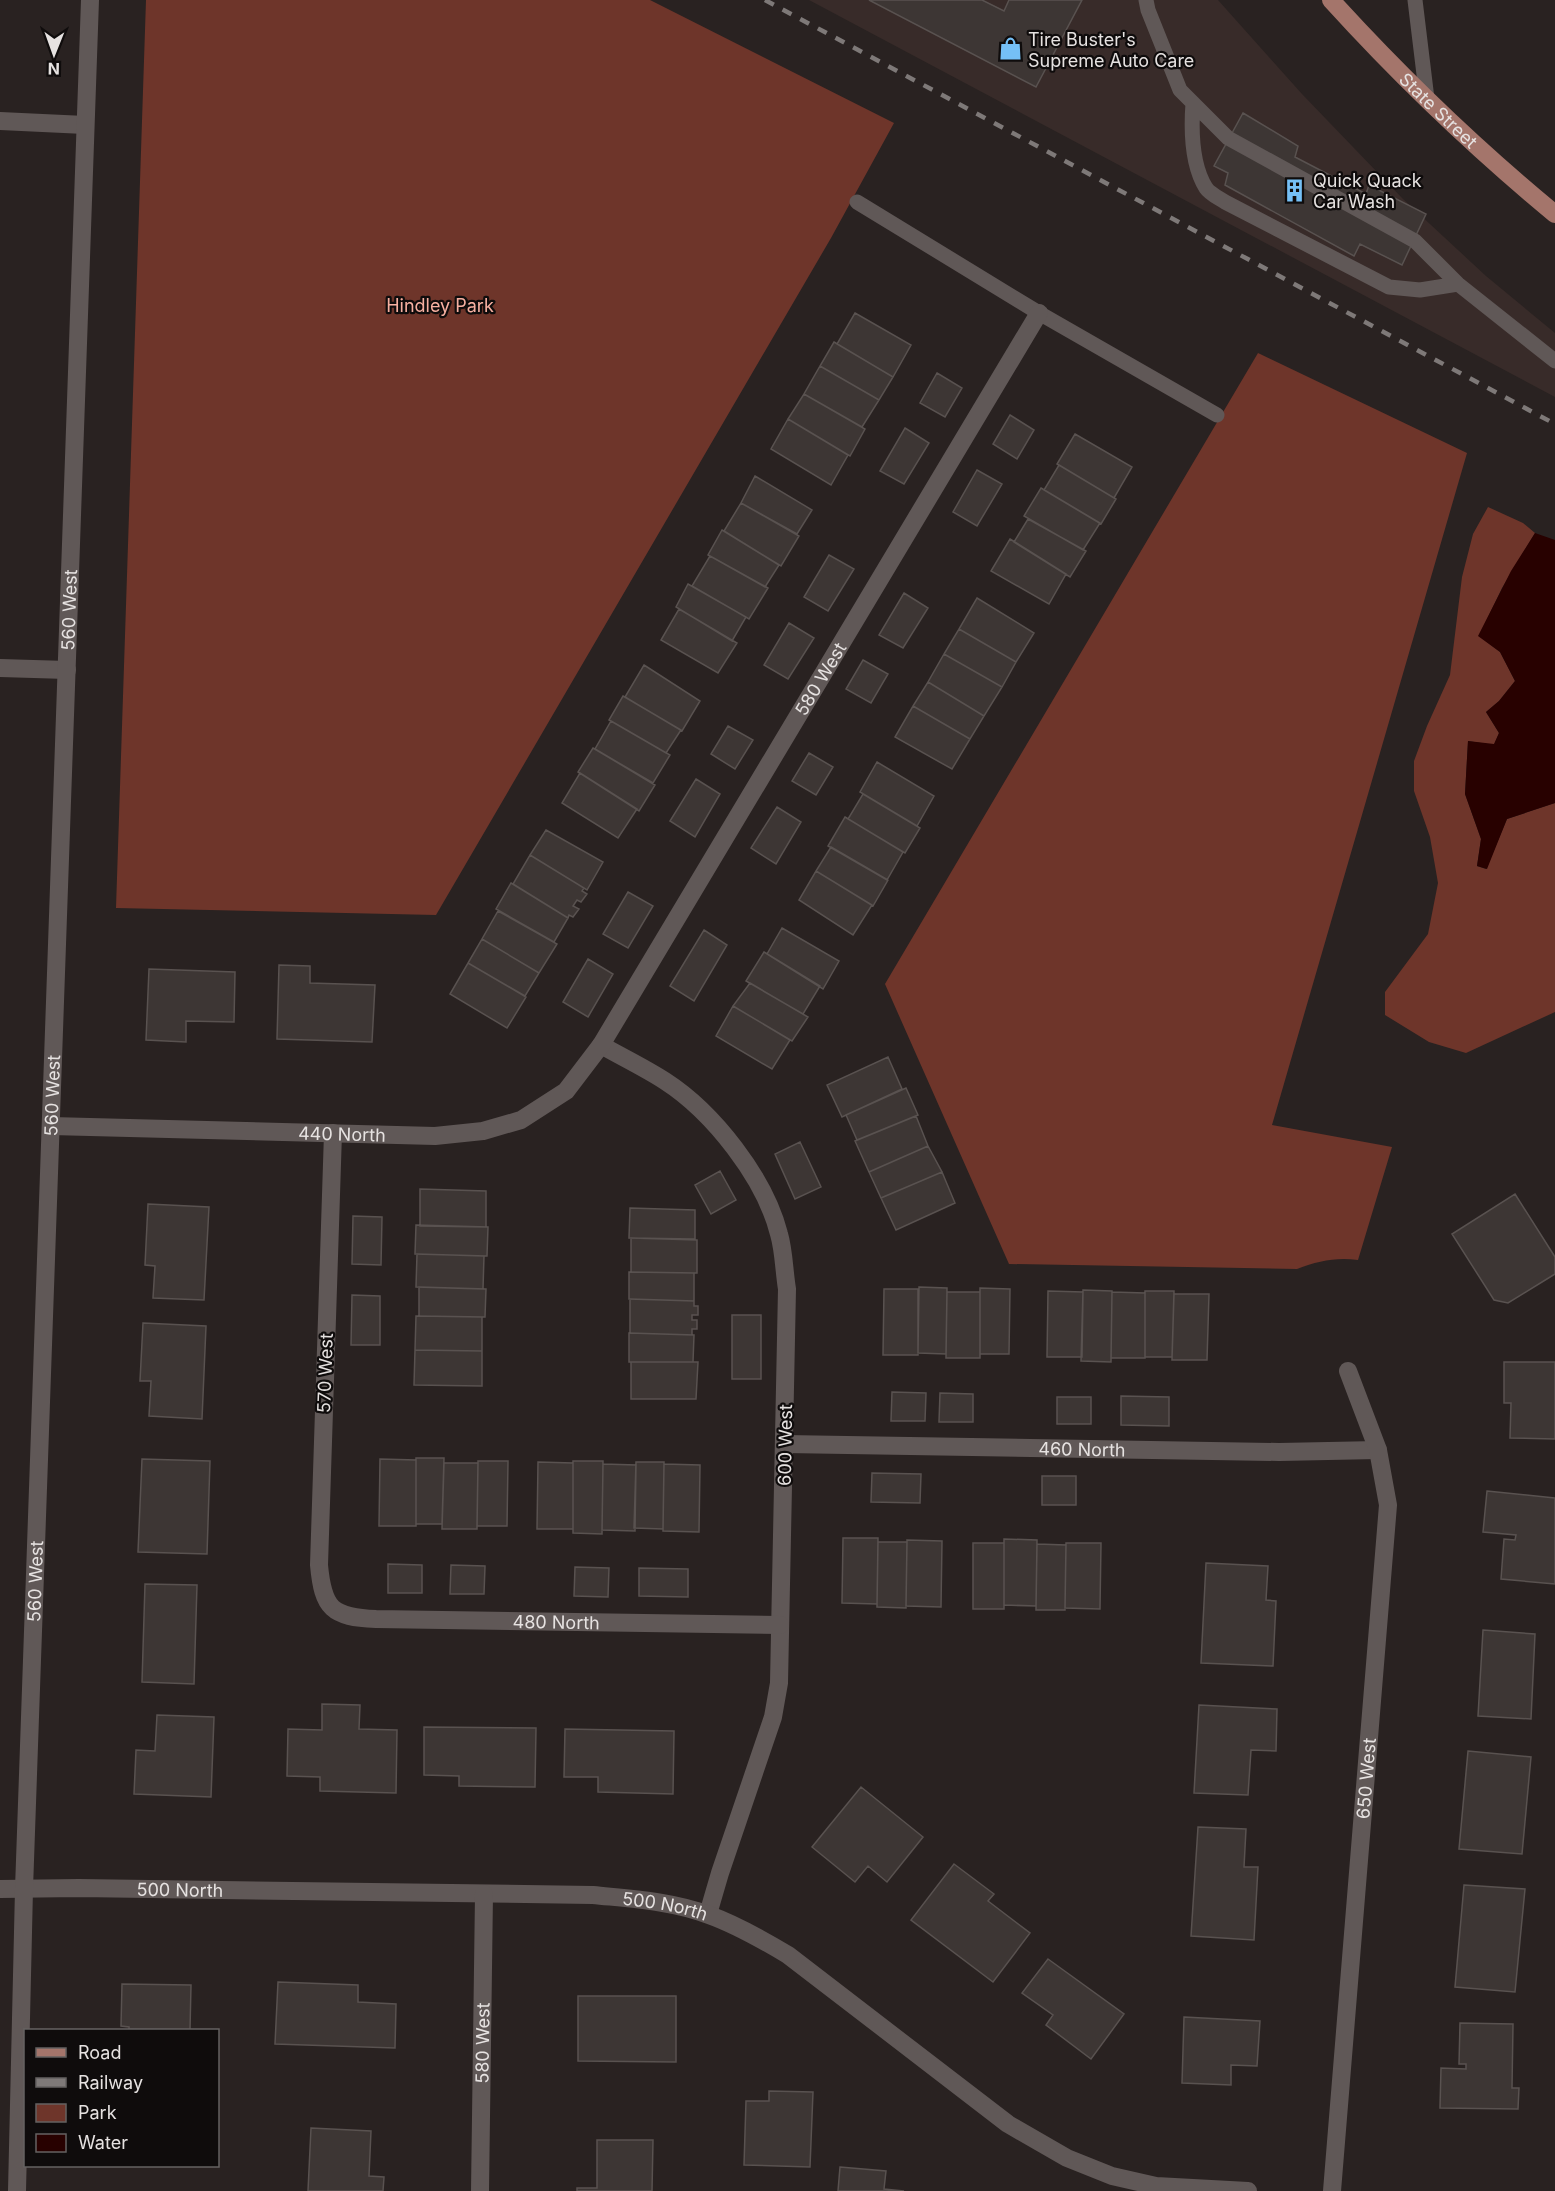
<svg xmlns="http://www.w3.org/2000/svg" width="1555" height="2191" font-family="Inter,sans-serif">
<style>
.built{fill:#382b29}
.green{fill:#6e352a}
.water{fill:#280100}
.building{fill:#3d3634;stroke:#595250;stroke-width:1.5}
.lines{fill:none;stroke-linecap:round;stroke-linejoin:round}
.lane{stroke:#605857;stroke-width:15}
.street{stroke:#605857;stroke-width:18}
.primary{stroke:#a4756b;stroke-width:18}
.rail{stroke:#7e7978;stroke-width:4.5;stroke-dasharray:10 10;stroke-linecap:butt}
.labels{text-anchor:middle;dominant-baseline:central;stroke-width:4.5;stroke-linejoin:round;paint-order:stroke}
.poi-label{font-size:18px;fill:#e6e2e1;stroke:#0f0c0c;text-anchor:start}
.street-label{font-size:18px;fill:#e6e2e1;stroke:#0f0c0c}
.park-label{font-size:18px;fill:#f7b0a1;stroke:#0f0c0c}
</style>
<rect width="100%" height="100%" fill="#292221"/>
<path class="built" d="M809,0H1218L1302,94L1403,199L1486,276L1555,333V397Z"/>
<path class="green" d="M146,0H650L894,123L831,238L436,915L116,908Z
M1258,353L1467,453L1272,1125L1392,1147L1358,1260C1336,1257 1318,1261 1297,1269L1009,1264L885,984Z
M1488,507L1523,523L1535,533L1502,588L1479,636L1500,652L1515,681L1499,701L1486,712L1499,733L1494,745L1468,741L1465,794L1481,839L1477,866L1486,869L1507,819L1555,803V1012L1466,1053L1429,1042L1385,1015V992L1428,934L1438,883L1430,837L1414,791V761L1427,726L1450,675L1462,577L1473,534Z"/>
<path class="water" d="M1535,533L1555,540V803L1507,819L1487,869L1477,866L1481,839L1465,794L1468,741L1494,744L1499,733L1486,712L1499,701L1515,681L1500,652L1478,636L1511,571Z"/>
<path class="building" d="M869,0H982L1004,11L1009,0H1082L1036,87Z
M1243,113L1298,146L1295,157L1366,194L1369,185L1426,214L1402,265L1360,244L1354,256L1225,185L1228,173L1214,166Z
M855,313L911,345L893,377L837,344Z
M834,342L893,377L879,400L820,366Z
M820,366L879,400L862,427L804,394Z
M937,373L962,388L945,417L920,403Z
M804,394L865,429L850,456L788,419Z
M1010,415L1034,430L1017,459L993,444Z
M788,419L848,455L831,485L771,449Z
M905,428L929,443L904,484L880,471Z
M1075,434L1132,467L1114,498L1057,464Z
M1059,465L1116,499L1101,524L1044,490Z
M977,470L1002,484L977,526L953,512Z
M755,476L812,510L797,534L741,503Z
M1041,488L1100,523L1083,550L1024,516Z
M741,503L799,536L781,566L724,531Z
M1028,519L1086,551L1070,577L1014,542Z
M722,530L779,565L765,587L708,555Z
M1010,539L1066,574L1049,604L991,571Z
M829,555L854,569L828,611L804,597Z
M710,556L768,588L749,619L692,586Z
M688,584L746,617L732,641L676,607Z
M904,593L928,608L903,648L879,635Z
M977,598L1034,633L1016,662L959,629Z
M679,609L737,643L718,673L661,640Z
M789,623L814,638L788,679L764,665Z
M959,629L1016,662L1002,687L944,654Z
M944,654L1002,687L984,716L928,682Z
M863,660L888,674L871,703L846,689Z
M644,665L700,701L682,731L625,697Z
M928,682L984,716L970,739L913,706Z
M623,696L681,730L666,753L609,720Z
M913,706L970,739L952,769L895,737Z
M611,721L670,755L653,783L595,749Z
M728,726L753,740L735,769L711,754Z
M593,748L655,785L639,811L578,772Z
M809,753L833,767L816,795L792,781Z
M877,762L934,796L917,826L860,792Z
M580,773L637,809L618,838L562,803Z
M696,779L720,794L695,837L670,821Z
M863,794L920,828L905,853L848,819Z
M777,807L801,822L776,864L751,848Z
M845,817L903,852L887,880L828,846Z
M546,830L603,862L587,890L530,855Z
M831,847L888,880L873,906L816,871Z
M530,855L584,888L582,891L587,894L581,902L577,900L573,906L579,909L573,917L569,915L568,918L513,884Z
M816,871L872,905L853,935L799,900Z
M511,883L568,918L554,942L496,909Z
M628,892L653,906L628,948L603,934Z
M498,911L557,944L539,973L482,939Z
M782,928L839,961L823,989L767,954Z
M704,930L727,945L694,1001L670,986Z
M482,939L539,973L525,996L468,963Z
M764,952L820,986L803,1014L746,981Z
M588,959L613,974L588,1017L563,1002Z
M468,963L526,997L507,1028L450,994Z
M279,965L310,966V983L375,985L372,1042L277,1039Z
M149,969L235,972L234,1022L186,1021V1042L146,1040Z
M750,983L808,1017L792,1041L733,1006Z
M733,1006L790,1040L772,1069L716,1036Z
M888,1057L902,1089L842,1117L827,1085Z
M906,1088L918,1115L857,1140L846,1115Z
M916,1116L928,1146L869,1172L855,1141Z
M800,1142L821,1187L795,1199L775,1154Z
M928,1146L942,1172L881,1198L869,1172Z
M720,1171L736,1200L711,1214L695,1185Z
M942,1172L955,1203L896,1230L881,1198Z
M420,1189L486,1191V1227L420,1226Z
M1515,1194L1555,1257V1274L1508,1303L1494,1300L1452,1234Z
M148,1204L209,1207L204,1300L153,1298L155,1266L145,1265Z
M630,1208L695,1210V1239L629,1238Z
M353,1216L382,1217L381,1265L352,1264Z
M416,1225L488,1227L487,1256L415,1254Z
M631,1238L697,1240V1273L631,1272Z
M417,1254L484,1256L483,1289L416,1287Z
M629,1272L694,1273V1301L629,1299Z
M419,1287L486,1289L485,1317L419,1316Z
M919,1287L947,1288L946,1354L918,1353Z
M980,1288L1010,1289L1009,1354H980Z
M884,1289H918V1355H883Z
M1083,1290L1112,1291L1111,1362L1081,1361Z
M1048,1291L1083,1292L1082,1357H1047Z
M1145,1291H1174L1172,1357H1145Z
M947,1292H980V1358H946Z
M1112,1292L1145,1293V1358H1111Z
M1174,1294H1209L1207,1360H1172Z
M352,1295L380,1296V1345H351Z
M630,1299L694,1301V1306H698V1315H692V1320H697V1329H692V1335L630,1333Z
M732,1315H761V1379H732Z
M416,1316L482,1317V1351L415,1350Z
M143,1323L206,1326L202,1419L149,1416L151,1381H140Z
M629,1333L694,1335L693,1362H629Z
M415,1350L482,1351V1386L414,1385Z
M631,1362H698L696,1399H631Z
M1504,1362H1555V1439L1510,1438L1511,1403H1504Z
M892,1392L926,1393L925,1421H891Z
M940,1393L973,1394V1422H939Z
M1121,1396L1169,1397V1426L1121,1425Z
M1057,1397H1091V1424H1057Z
M416,1458H444L442,1524H416Z
M142,1459L210,1461L207,1554L138,1552Z
M380,1459L416,1460V1526H379Z
M478,1461H508L507,1526H477Z
M573,1461H603L602,1534L573,1533Z
M538,1462L573,1463V1529H537Z
M636,1462H664L663,1529L634,1528Z
M444,1463H478L477,1529H442Z
M603,1464L636,1465L635,1531L602,1530Z
M664,1464L700,1465L699,1532L663,1531Z
M872,1473L921,1474L920,1503L871,1502Z
M1042,1476H1076V1505H1042Z
M1487,1491L1555,1498V1584L1501,1579L1504,1539L1515,1540L1516,1535L1483,1532Z
M843,1538H878L877,1604L842,1603Z
M1004,1539L1037,1540L1036,1606L1004,1605Z
M907,1540L942,1541L941,1607L906,1606Z
M878,1542H907L906,1608L877,1607Z
M973,1543H1004V1609H973Z
M1066,1543H1101L1100,1609L1065,1608Z
M1037,1544L1066,1545L1065,1610H1036Z
M1206,1563L1268,1566L1266,1600L1276,1601L1273,1666L1201,1663Z
M388,1564L422,1565V1593H388Z
M451,1565L485,1566L484,1594H450Z
M575,1567L609,1568L608,1597L574,1596Z
M639,1568L688,1569V1597L639,1596Z
M145,1584L197,1585L194,1684L142,1682Z
M1483,1630L1535,1634L1531,1719L1478,1716Z
M322,1704L360,1705L359,1729L397,1730L396,1793L320,1791V1777L287,1776L288,1729L322,1730Z
M1199,1705L1277,1709L1276,1751L1251,1750L1248,1795L1194,1793Z
M157,1715L214,1717L211,1797L134,1794L136,1750L155,1751Z
M424,1727L536,1728L535,1787L459,1786V1776L424,1775Z
M565,1729L674,1731L673,1794L598,1792V1777H564Z
M1468,1751L1531,1757L1522,1854L1459,1849Z
M861,1787L923,1837L887,1882L868,1866L855,1882L812,1847Z
M1198,1827L1246,1829L1244,1867H1258L1254,1940L1191,1936Z
M954,1864L994,1894L988,1901L1030,1933L993,1982L911,1920Z
M1464,1885L1525,1889L1515,1992L1455,1987Z
M1048,1959L1124,2014L1091,2059L1046,2025L1053,2015L1022,1993Z
M278,1982L358,1985V2002L396,2004L395,2048L275,2044Z
M122,1984L191,1985L190,2030H129V2027L121,2026Z
M578,1996H676V2062L578,2061Z
M1184,2017L1260,2021L1257,2066L1231,2065V2085L1182,2083Z
M1460,2023L1513,2024L1512,2088H1519L1518,2109L1440,2108L1441,2068L1466,2069V2064H1459Z
M769,2091L813,2092L810,2167L744,2165L746,2101H769Z
M311,2128L371,2131L369,2176L384,2177L383,2191H308Z
M597,2140H653L652,2191H577V2188H597Z
M840,2167L886,2171L884,2189L904,2191H838Z"/>
<g class="lines">
<path class="lane" d="M1146,0L1148,10L1180,90L1228,138L1415,241L1458,284L1555,361
M1415,0L1427,99
M1193,103C1191,130 1191,164 1206,188C1210,194 1219,198 1225,202L1389,287L1420,290L1458,284
M857,202L1039,313L1217,415"/>
<g class="street">
<path d="M0,121L85,125"/>
<path d="M0,668L67,670"/>
<path d="M601,1045C622,1057 645,1068 665,1081C713,1112 765,1178 779,1234C784,1251 784,1271 787,1289L779,1683L773,1717L720,1873L708,1914"/>
<path id="s1" d="M51,1126L435,1136L483,1131L521,1120L566,1091L601,1045L1039,313"/>
<path id="s2" d="M333,1133L319,1565C323,1609 332,1617 376,1619L780,1625"/>
<path id="s3" d="M785,1444L1279,1452L1378,1450"/>
<path id="s4" d="M0,1889L79,1888L593,1895C632,1899 672,1901 709,1915C737,1925 763,1940 788,1955L1008,2124L1067,2158L1112,2176L1156,2186L1248,2191"/>
<path id="s5" d="M17,2191L24,1889L90,0"/>
<path id="s6" d="M480,2191L484,1894"/>
<path id="s7" d="M1332,2191L1388,1505L1378,1450L1348,1371"/>
</g>
<path class="primary" id="s8" d="M1331,0C1401,77 1475,148 1555,214"/>
<path class="rail" d="M765,0L1555,424"/>
</g>
<defs>
<symbol id="shop-bare" viewBox="-9 -9 18 18"><path d="M-5-2.5h2.3a2.7 3.5 0 0 1 5.4 0H5L5.5 6h-11ZM-1.5-2.5h3a1.5 2.3 0 0 0-3 0Z" fill="#75c0f6" stroke="#0f0c0c" stroke-width="2.5" paint-order="stroke"/></symbol>
<symbol id="building-bare" viewBox="-9 -9 18 18"><path d="M-4-6H4V6H1V3H-1V6H-4ZM-2.5-4.3h1.7v1.8h-1.7ZM.8-4.3h1.7v1.8H.8ZM-2.5-1h1.7V.8h-1.7ZM.8-1h1.7V.8H.8Z" fill="#75c0f6" stroke="#0f0c0c" stroke-width="2.5" paint-order="stroke"/></symbol>
</defs>
<g fill-rule="evenodd">
<use href="#shop-bare" x="994" y="32" width="33" height="33"/>
<use href="#building-bare" x="1278" y="174" width="33" height="33"/>
</g>
<g class="labels">
<g class="poi-label">
<text x="1028" y="39">Tire Buster's<tspan x="1028" dy="21">Supreme Auto Care</tspan></text>
<text x="1313" y="180">Quick Quack<tspan x="1313" dy="21">Car Wash</tspan></text>
</g>
<g class="street-label">
<text stroke="none"><textPath href="#s8" startOffset="154">State Street</textPath></text>
<text stroke="none"><textPath href="#s5" startOffset="1582">560 West</textPath></text>
<text stroke="none"><textPath href="#s1" startOffset="1010">580 West</textPath></text>
<text stroke="none"><textPath href="#s5" startOffset="1096">560 West</textPath></text>
<text stroke="none"><textPath href="#s1" startOffset="291">440 North</textPath></text>
<text transform="translate(325 1373) rotate(-88)">570 West</text>
<text transform="translate(785 1445) rotate(-89)">600 West</text>
<text stroke="none"><textPath href="#s3" startOffset="297">460 North</textPath></text>
<text stroke="none"><textPath href="#s5" startOffset="610">560 West</textPath></text>
<text stroke="none"><textPath href="#s2" startOffset="704">480 North</textPath></text>
<text stroke="none"><textPath href="#s7" startOffset="414">650 West</textPath></text>
<text stroke="none"><textPath href="#s4" startOffset="180">500 North</textPath></text>
<text stroke="none"><textPath href="#s4" startOffset="666">500 North</textPath></text>
<text stroke="none"><textPath href="#s6" startOffset="148">580 West</textPath></text>
</g>
<g class="park-label">
<text x="440" y="305">Hindley Park</text>
</g>
</g>
<rect x="24" y="2029" width="195" height="138" fill="#0f0c0c" stroke="#656261" stroke-width="1.5"/>
<rect x="36" y="2048" width="30" height="9" fill="#a4756b" stroke="#656261" stroke-width="1.5"/>
<text x="78" y="2059" font-size="18" fill="#e6e2e1">Road</text>
<rect x="36" y="2078" width="30" height="9" fill="#7e7978" stroke="#656261" stroke-width="1.5"/>
<text x="78" y="2089" font-size="18" fill="#e6e2e1">Railway</text>
<rect x="36" y="2104" width="30" height="18" fill="#6e352a" stroke="#656261" stroke-width="1.5"/>
<text x="78" y="2119" font-size="18" fill="#e6e2e1">Park</text>
<rect x="36" y="2134" width="30" height="18" fill="#280100" stroke="#656261" stroke-width="1.5"/>
<text x="78" y="2149" font-size="18" fill="#e6e2e1">Water</text>
<g transform="translate(54 54) rotate(181)" stroke="#0f0c0c" stroke-width="4.5" paint-order="stroke">
<path d="M0-4.5L10 22L0 15L-10 22Z" fill="#e6e2e1"/>
<text y="-9" font-size="16" font-weight="bold" text-anchor="middle" fill="#e6e2e1">N</text>
</g>
</svg>
